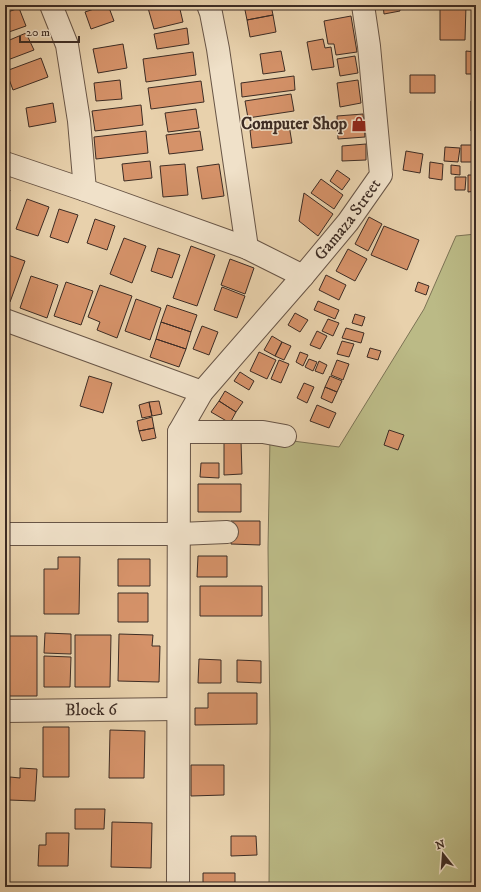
<svg xmlns="http://www.w3.org/2000/svg" width="481" height="892" font-family="'IM FELL DW Pica',serif">
<style>
.green{fill:#bbba86;stroke:#7c7355}
.building{fill:#d59269;stroke:#3d2c24}
.lines{fill:none;stroke-linecap:round;stroke-linejoin:round}
.minor-casing{stroke:#685546;stroke-width:24}
.minor{stroke:#f0e1c9;stroke-width:22}
.labels{text-anchor:middle;dominant-baseline:central;stroke-width:3;stroke-linejoin:round;paint-order:stroke}
.poi-label{font-size:17px;font-weight:bold;fill:#3d2c24;stroke:#f0e1c9;text-anchor:end}
.street-label{font-size:17px;fill:#3d2c24;stroke:#f0e1c9}
</style>
<rect width="100%" height="100%" fill="#e8d1ac"/>
<filter id="stains"><feTurbulence type="fractalNoise" baseFrequency=".005" numOctaves="4"/><feColorMatrix values="0 0 0 0 .2 0 0 0 0 .09 0 0 0 0 .02 0 0 0 .5 -.17"/></filter>
<radialGradient id="worn" r=".72"><stop offset=".6" stop-color="#630" stop-opacity="0"/><stop offset="1" stop-color="#630" stop-opacity=".3"/></radialGradient>
<path class="green" d="M476,234V887H269L270,729L268,548L270,438L339,447L424,309L456,236Z"/>
<path class="building" d="M106,5H108L114,21L91,29L85,12Z
M159,5H179L183,22L154,29L148,8Z
M244,5H271L273,15L247,20Z
M383,5H399L400,11L384,14Z
M440,5H466L465,40H440Z
M472,5H476V20H472Z
M19,8L26,26L6,33L5,13Z
M273,15L276,32L250,37L247,20Z
M351,16L357,52L336,55L334,44H328L324,21Z
M187,28L189,44L157,49L154,34Z
M26,33L34,50L5,61V42Z
M323,39L325,48L331,47L334,67L312,70L307,42Z
M123,44L127,68L98,73L93,49Z
M281,51L285,71L263,74L260,54Z
M466,51L476,52V74H466Z
M193,52L196,75L146,82L143,59Z
M355,56L358,73L340,76L337,59Z
M41,58L48,77L13,90L6,71Z
M410,75H435V93H410Z
M294,76L295,90L242,97L241,83Z
M120,80L122,99L96,101L94,83Z
M358,80L361,103L340,107L337,83Z
M201,81L204,102L151,109L148,88Z
M291,94L294,111L248,118L245,101Z
M471,101H476V131H471Z
M53,103L56,122L29,127L26,108Z
M141,105L143,125L95,131L92,111Z
M196,109L199,128L168,132L165,113Z
M363,114L365,137L338,139L337,116Z
M289,125L292,143L252,148L250,130Z
M146,131L148,153L96,159L94,137Z
M200,131L203,150L169,154L166,135Z
M366,144V160L342,161V146Z
M461,145H476V162H461Z
M445,147L460,148L458,162L444,161Z
M406,151L423,154L420,173L403,170Z
M150,161L152,178L124,181L122,164Z
M430,162L443,164L442,180L429,178Z
M185,164L188,195L163,197L160,166Z
M219,164L224,196L202,199L197,167Z
M451,165L460,166V175L451,174Z
M337,170L350,179L342,190L330,181Z
M468,175H476V191L468,192Z
M455,177H466L465,190H455Z
M321,179L343,195L334,209L311,193Z
M5,188L10,190L5,204Z
M304,193L333,214L318,236L299,221Z
M27,199L49,207L38,236L16,229Z
M59,209L78,215L68,243L50,237Z
M369,217L382,224L368,251L355,244Z
M95,219L115,226L107,250L87,243Z
M384,226L419,240L407,270L371,255Z
M124,238L146,246L132,283L110,274Z
M191,246L215,255L197,306L173,298Z
M158,248L180,255L172,278L151,271Z
M348,249L367,259L355,281L336,271Z
M5,254L25,261L10,302L5,300Z
M230,259L254,268L245,294L221,285Z
M326,275L346,285L339,300L319,290Z
M31,276L58,285L47,318L20,308Z
M66,282L93,291L81,325L54,316Z
M418,282L429,286L426,295L415,291Z
M100,285L132,296L117,338L97,330L100,322L88,317Z
M222,287L245,296L237,318L214,310Z
M136,299L161,308L150,340L125,331Z
M318,301L339,310L335,319L314,310Z
M167,305L197,315L191,332L161,322Z
M295,313L308,320L300,332L288,325Z
M355,314L365,317L362,326L352,323Z
M328,319L339,323L333,336L322,331Z
M161,322L191,332L186,349L156,339Z
M202,326L218,332L209,355L193,349Z
M346,328L364,333L361,343L342,338Z
M317,331L327,336L320,349L310,345Z
M272,336L282,342L275,356L264,350Z
M156,339L186,349L179,367L150,357Z
M342,341L354,344L349,357L337,354Z
M282,342L291,346L284,360L275,356Z
M370,348L381,351L378,360L367,357Z
M259,352L276,360L267,379L250,371Z
M300,352L308,355L303,366L296,362Z
M309,359L317,362L313,371L305,367Z
M279,360L289,364L281,383L271,379Z
M337,360L349,364L343,380L331,375Z
M319,361L327,365L323,374L315,371Z
M240,372L254,381L249,390L234,381Z
M89,376L112,383L103,413L80,406Z
M330,376L342,381L337,392L325,387Z
M304,383L314,387L307,403L297,398Z
M325,387L337,392L332,403L321,398Z
M225,391L243,402L236,412L219,401Z
M159,401L162,414L152,416L149,402Z
M219,401L236,412L230,423L211,412Z
M149,402L152,416L142,418L139,405Z
M317,405L336,413L329,428L310,421Z
M152,417L154,428L139,431L137,421Z
M154,428L156,438L142,441L139,431Z
M389,430L404,435L398,450L384,445Z
M241,441L242,474L224,475V442Z
M201,463H219V478L200,477Z
M198,484H241V512H198Z
M231,521H260V545L231,544Z
M198,556H227V577H197Z
M58,557H80L79,614H44V569H58Z
M118,559H150V586H118Z
M200,586H262V616H200Z
M118,593H148V622H118Z
M45,633L71,634V654L44,653Z
M119,634L153,635L152,646H160L159,682L118,681Z
M75,635H111L110,687H75Z
M8,636H37V696H9Z
M44,656L71,657L70,687H44Z
M199,659L221,660V683H198Z
M237,660L261,661V683L237,682Z
M208,693H257V724L195,725V708H208Z
M43,727H69V777H43Z
M110,730L145,731L144,778H109Z
M191,765H224V795L191,796Z
M20,768L37,769L35,801L9,800L10,777L20,778Z
M75,809H105L104,829H75Z
M112,822L152,823L151,868L111,867Z
M46,833H69L68,866H38L39,845H46Z
M231,836H256L257,855L231,856Z
M203,873H235V887H203Z"/>
<g class="lines">
<defs>
<g id="minor">
<path d="M51,5L67,45L79,121L85,190"/>
<path d="M208,5L211,13L218,49L247,248"/>
<path d="M5,163L85,190L247,248L303,276"/>
<path d="M5,320L202,392"/>
<path d="M179,432H263L285,436"/>
<path d="M5,534H179L227,532"/>
<path id="s1" d="M5,711L177,709"/>
<path id="s2" d="M178,887L179,432L202,392L303,276L348,222L381,175L369,46L363,5"/>
</g>
</defs>
<use href="#minor" class="minor-casing"/>
<use href="#minor" class="minor"/>
</g>
<defs>
<symbol id="shop-bare" viewBox="-9 -9 18 18"><path d="M-5-2.5h2.3a2.7 3.5 0 0 1 5.4 0H5L5.5 6h-11ZM-1.5-2.5h3a1.5 2.3 0 0 0-3 0Z" fill="#8f2418" stroke="#f0e1c9" stroke-width="2.5" paint-order="stroke"/></symbol>
</defs>
<g fill-rule="evenodd">
<use href="#shop-bare" x="348" y="113" width="22" height="22"/>
</g>
<g class="labels">
<g class="poi-label">
<text x="347" y="124">Computer Shop</text>
</g>
<g class="street-label">
<text stroke="none"><textPath href="#s2" startOffset="727">Gamaza Street</textPath></text>
<text stroke="none"><textPath href="#s1" startOffset="86">Block 6</textPath></text>
</g>
</g>
<rect width="481" height="892" fill="none" stroke="#e8d1ac" stroke-width="20"/>
<rect x="6" y="6" width="469" height="880" fill="none" stroke="#3d2c24" stroke-width="2"/>
<rect x="10" y="10" width="461" height="872" fill="none" stroke="#3d2c24"/>
<g transform="translate(443 854) rotate(343)" stroke="#f0e1c9" stroke-width="3" paint-order="stroke">
<path d="M0-3L7 15L0 10L-7 15Z" fill="#3d2c24"/>
<text y="-6" font-size="11" font-weight="bold" text-anchor="middle" fill="#3d2c24">N</text>
</g>
<path d="M20 36v6h59v-6" fill="none" stroke="#3d2c24" stroke-width="2"/>
<text x="26" y="36" font-size="12" fill="#3d2c24" stroke="#f0e1c9" stroke-width="3" paint-order="stroke">20 m</text>
<rect width="100%" height="100%" filter="url(#stains)"/>
<rect width="100%" height="100%" fill="url(#worn)"/>
</svg>
